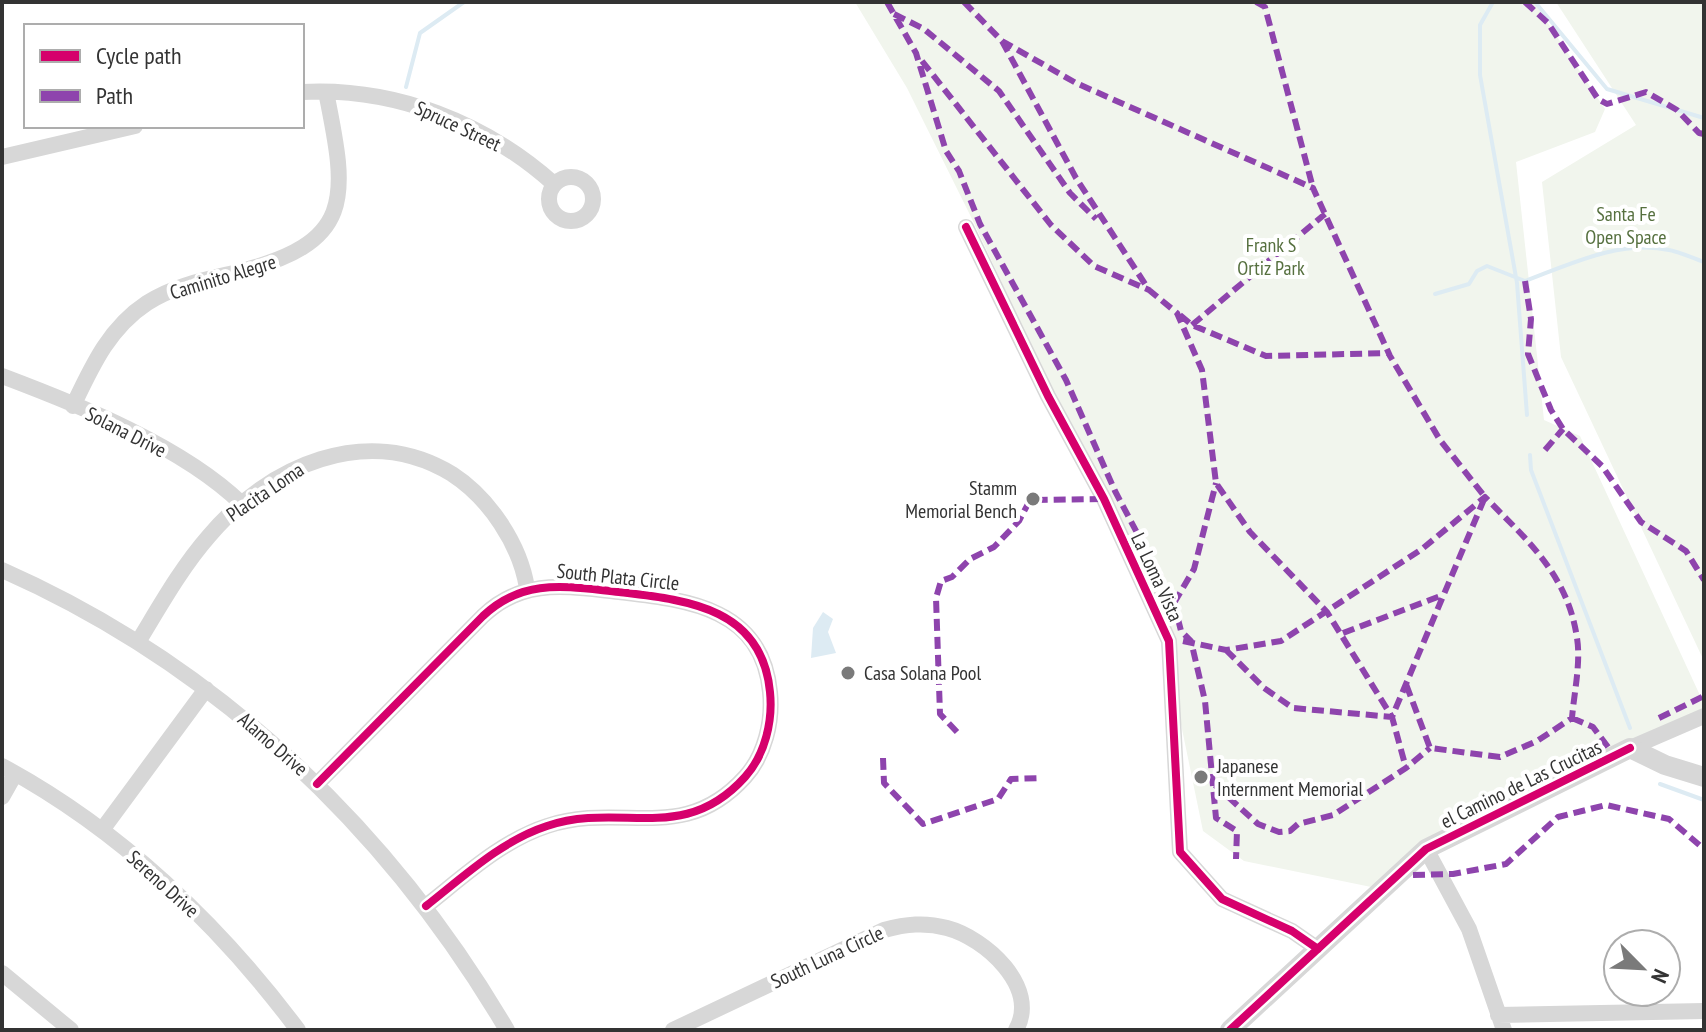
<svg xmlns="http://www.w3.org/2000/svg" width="1706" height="1032" font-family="'PT Sans Narrow',sans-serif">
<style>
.green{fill:#f1f5ed}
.water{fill:#ddebf3}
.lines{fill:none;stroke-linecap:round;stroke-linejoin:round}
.stream{stroke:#ddebf3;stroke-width:4}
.minor{stroke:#d7d7d7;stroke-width:16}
.tertiary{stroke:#d7d7d7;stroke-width:20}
.quiet{stroke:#8e44ad;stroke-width:6;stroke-dasharray:12 6;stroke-linecap:butt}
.cycleway-casing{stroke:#fff;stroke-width:13}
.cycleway{stroke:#d6006c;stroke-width:8}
.poi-dot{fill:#7a7a7a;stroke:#fff;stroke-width:3}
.labels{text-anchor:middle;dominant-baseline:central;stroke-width:8;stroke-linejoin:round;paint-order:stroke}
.street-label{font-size:20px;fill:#333;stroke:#fff}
.park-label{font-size:20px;fill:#56703f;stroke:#fff}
.poi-label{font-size:20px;fill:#333;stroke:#fff;text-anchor:start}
</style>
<rect width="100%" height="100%" fill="#fff"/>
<path class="green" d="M855,2H1534L1605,109L1595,132L1516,162L1544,420L1580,436L1704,704V717L1487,816L1381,889L1244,861L1203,831L1160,622L974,223L907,88Z
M1556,2H1704V661L1561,357L1542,182L1636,125Z"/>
<path class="water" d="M823,612L833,619L828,632L836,653L811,658L813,628Z"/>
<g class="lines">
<path class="stream" d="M1493,2L1480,25V75L1517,283L1527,415
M1535,2L1607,89L1704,118
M406,87L420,33L464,2
M1435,294L1469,284L1477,271L1487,266L1525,281C1568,265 1621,239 1669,250C1680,252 1692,258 1704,262
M1530,455L1531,470L1630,728
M1660,784L1704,800"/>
<path class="minor" d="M302,92C395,87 486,123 554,184
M2,157L135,126
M549 199a22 22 0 1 1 44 0a22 22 0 1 1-44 0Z
M966,227L1048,396L1104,499L1169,641L1180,852L1222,899L1292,931L1318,949
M2,376C79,405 182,446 242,504
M73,406C92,366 109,328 147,303C173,286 204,280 234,273C355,243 348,200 326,92
M2,570C217,665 389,829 507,1030
M138,642C160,606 181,568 209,536C268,466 367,422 452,474C489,498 520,544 527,588
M1630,748L1704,716
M2,766C119,829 219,924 298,1030
M317,784L483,616C524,577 568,587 619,592C686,600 762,607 770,692C773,721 765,755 745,777C683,846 621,801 547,826C501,841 463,877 426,906
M2,797L15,774
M102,830L206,689
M1426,849L1469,929L1504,1030
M2,973L71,1030
M1498,1015L1704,1011
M673,1030L884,930C906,924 925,922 947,928C985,938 1040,987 1016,1030"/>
<path class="tertiary" d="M1230,1030L1426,849L1630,748L1665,765L1704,777"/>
<path class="quiet" d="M887,2L916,53L946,151L959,171L980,224L1066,380L1115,491L1174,603L1181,631L1191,641L1205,701L1216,818L1237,831L1236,859
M964,2L1002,41L1076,83L1313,188L1390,356L1440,440L1485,497L1392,717L1406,768
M1256,2L1265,7L1313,188
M1525,2L1548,23L1598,99L1607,104L1646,92L1677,110L1699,133L1704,134
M894,14L924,29L999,91L1070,193L1096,219
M1002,41L1076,178L1149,290L1177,313L1202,370L1216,483L1250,532L1327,612L1392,717
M922,61L1051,225L1094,266L1149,290
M1525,281L1531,319L1528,354L1551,410L1563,429L1602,466L1641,522L1686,551L1704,580
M1180,315L1192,325L1266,356L1389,353
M1192,325L1325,214
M1545,450L1563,429
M1174,603L1194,569L1216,483
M1343,633L1443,595
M1183,641L1226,650L1281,641L1422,549L1485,497C1527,540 1568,575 1577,638C1581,663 1574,693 1572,718L1537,741L1500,757L1430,748L1406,684
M1226,650L1264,688L1293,708L1392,717
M1572,718L1593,727L1608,747
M1659,718L1704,696
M957,732L940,714L936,598L941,581L952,577L970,559L994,547L1019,521L1030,500L1104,499
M883,758L884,783L923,824L998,799L1011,779L1041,778
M1215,785L1258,824L1279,832L1290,831L1298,824L1333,815L1406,768L1430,748
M1413,875L1453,874L1506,864L1558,817L1606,805L1669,819L1704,849"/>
<defs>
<path id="cycleway" d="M966,227L1048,396L1104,499L1169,641L1180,852L1222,899L1292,931L1318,949
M317,784L483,616C524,577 568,587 619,592C686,600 762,607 770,692C773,721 765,755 745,777C683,846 621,801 547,826C501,841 463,877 426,906
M1230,1030L1426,849L1630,748"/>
</defs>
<use href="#cycleway" class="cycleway-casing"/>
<use href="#cycleway" class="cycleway"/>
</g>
<g class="poi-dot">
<circle cx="1033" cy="499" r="8"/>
<circle cx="848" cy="673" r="8"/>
<circle cx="1201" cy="777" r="8"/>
</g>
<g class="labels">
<g class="street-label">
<text transform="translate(458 126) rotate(25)">Spruce Street</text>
<text transform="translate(223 277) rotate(-17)">Caminito Alegre</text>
<text transform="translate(126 432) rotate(27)">Solana Drive</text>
<text transform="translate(265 492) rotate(-34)">Placita Loma</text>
<text transform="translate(618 577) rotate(6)">South Plata Circle</text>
<text transform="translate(1157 577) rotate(65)">La Loma Vista</text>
<text transform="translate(273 744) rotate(41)">Alamo Drive</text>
<text transform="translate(1521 784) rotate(-26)">el Camino de Las Crucitas</text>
<text transform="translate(163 884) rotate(42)">Sereno Drive</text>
<text transform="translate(827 957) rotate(-25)">South Luna Circle</text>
</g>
<g class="park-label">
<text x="1626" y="214">Santa Fe<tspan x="1626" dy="23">Open Space</tspan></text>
<text x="1271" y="245">Frank S<tspan x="1271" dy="23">Ortiz Park</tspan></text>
</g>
<g class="poi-label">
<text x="1017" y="488" text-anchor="end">Stamm<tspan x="1017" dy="23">Memorial Bench</tspan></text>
<text x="864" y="673">Casa Solana Pool</text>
<text x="1217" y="766">Japanese<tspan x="1217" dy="23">Internment Memorial</tspan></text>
</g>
</g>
<rect width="1706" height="1032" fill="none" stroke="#333333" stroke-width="8"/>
<rect x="24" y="24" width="280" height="104" fill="#ffffff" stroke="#adadad" stroke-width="2"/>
<rect x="40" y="50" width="40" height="12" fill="#d6006c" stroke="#adadad" stroke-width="2"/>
<text x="96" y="64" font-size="24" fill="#333333">Cycle path</text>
<rect x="40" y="90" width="40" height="12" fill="#8e44ad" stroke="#adadad" stroke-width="2"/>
<text x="96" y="104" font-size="24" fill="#333333">Path</text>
<g transform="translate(1642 968) rotate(114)"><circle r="38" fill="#ffffff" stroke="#adadad" stroke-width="2"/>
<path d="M0-6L14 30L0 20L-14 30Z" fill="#7a7a7a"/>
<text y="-12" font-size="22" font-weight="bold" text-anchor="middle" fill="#333333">N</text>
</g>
</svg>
